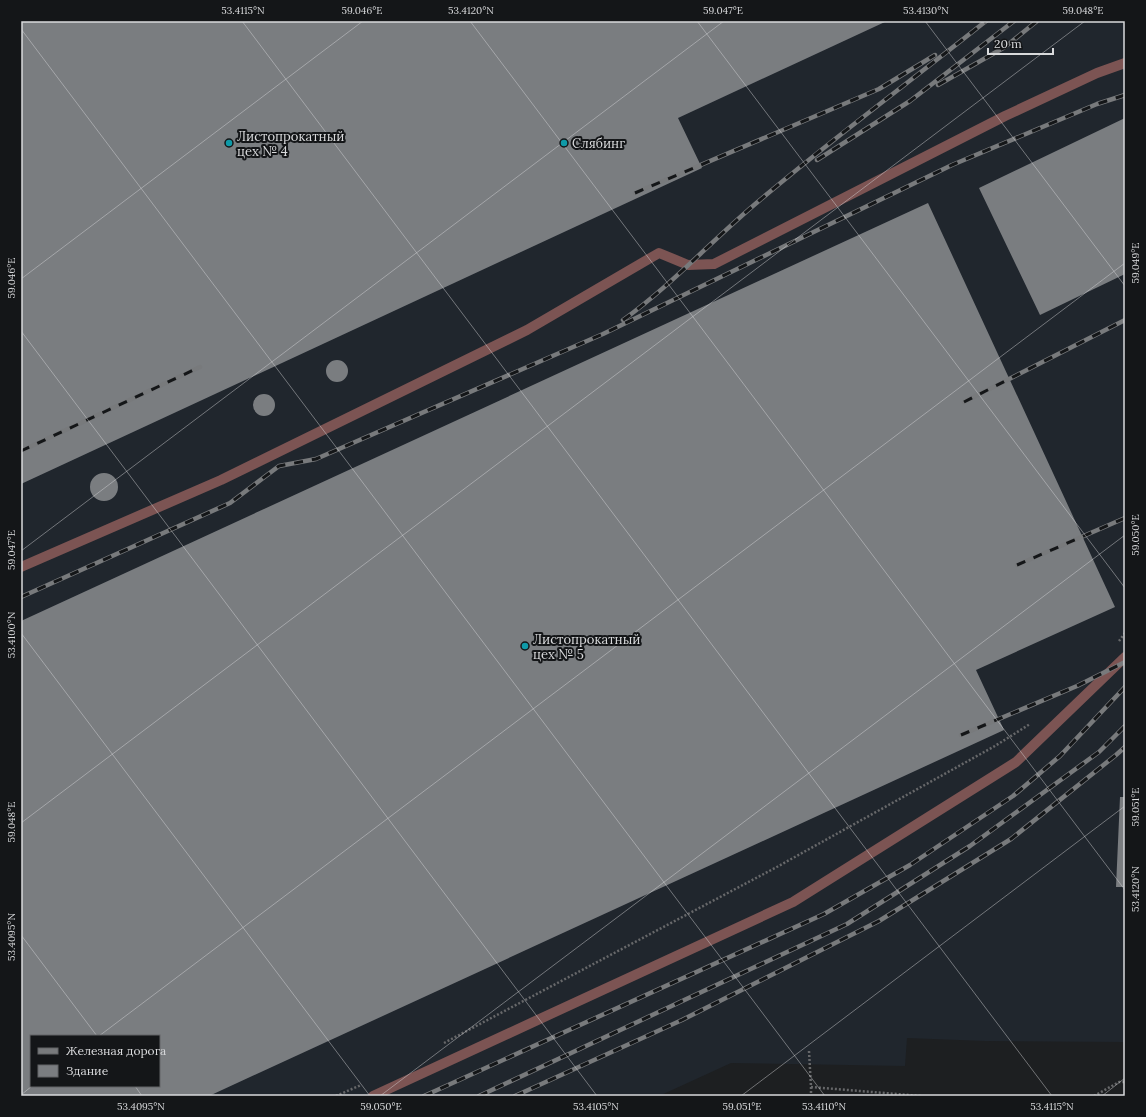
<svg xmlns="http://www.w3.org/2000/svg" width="1146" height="1117" font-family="Lora,serif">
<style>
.built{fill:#20262d;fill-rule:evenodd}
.building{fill:#7a7d80;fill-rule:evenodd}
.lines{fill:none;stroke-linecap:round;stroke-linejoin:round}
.path{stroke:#67686a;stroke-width:2.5;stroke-dasharray:2 2;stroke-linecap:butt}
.service{stroke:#7c5453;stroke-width:10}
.rail-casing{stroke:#787a7c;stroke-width:4.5}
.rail{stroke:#141618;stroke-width:3;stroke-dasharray:9;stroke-linecap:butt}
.ticks{fill:none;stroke:#d9dadc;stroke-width:1;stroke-opacity:0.45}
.culture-dot{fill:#0f9aa8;stroke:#141618;stroke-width:1.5}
.labels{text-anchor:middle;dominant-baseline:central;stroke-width:4;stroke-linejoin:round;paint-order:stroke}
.poi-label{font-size:13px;fill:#d9dadc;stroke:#141618;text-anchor:start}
.neatline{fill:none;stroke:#d9dadc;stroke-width:1.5}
.ticks-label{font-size:10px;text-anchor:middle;fill:#d9dadc}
</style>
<rect width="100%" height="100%" fill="#1d1f21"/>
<path class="built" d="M21,21H1125V1042L985,1041L907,1038L905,1066L731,1063L659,1096H21ZM31,1036H159V1086H31Z"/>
<path class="building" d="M21,21H887L678,118L702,168L21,484Z
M1125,118V274L1040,315L979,188Z
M928,203L1115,607L976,670L1004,730L209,1096H21V621ZM31,1036H159V1086H31Z
M326 371a11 11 0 1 1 22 0a11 11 0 1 1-22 0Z
M253 405a11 11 0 1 1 22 0a11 11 0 1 1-22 0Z
M90 487a14 14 0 1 1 28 0a14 14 0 1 1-28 0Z
M1120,797H1125V887H1116Z"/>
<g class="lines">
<path class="path" d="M1119,641L1125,633
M444,1043L775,868L995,746L1030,724
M809,1051L811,1087L921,1096
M811,1087V1096
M336,1096L361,1085
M1094,1096L1119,1082H1125"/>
<path class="service" d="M21,567L221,480L527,330L659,253L688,265L714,264L1005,116L1097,73L1125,63
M373,1096L793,902L1016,762L1125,657"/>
<defs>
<path id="rail" d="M938,85L1005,47L1037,21
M817,160L910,101L1014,21
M635,193L879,89L935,55
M623,320C672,285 713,239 760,200C833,138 911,81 986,21
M964,402L1125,320
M21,451L200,367
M1017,565L1125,518
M21,597L230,503L279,466L316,459L603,334L952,165L1097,104L1125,95
M961,735L1077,686L1125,662
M424,1096L824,914L910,865L1013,796L1060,756L1125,687
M479,1096L847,924L970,846L1099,752L1125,726
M515,1096L682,1020L879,921L1011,839L1116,755L1125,747"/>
</defs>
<use href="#rail" class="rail-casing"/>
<use href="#rail" class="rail"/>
</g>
<path class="ticks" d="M242,21L1052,1096M470,21L1125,890M697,21L1125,588M925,21L1125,286M21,29L825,1096M21,279L363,21M21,331L597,1096M21,551L724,21M21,633L370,1096M21,823L1085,21M21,935L97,1036M99,1036L1125,263M135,1086L142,1096M21,1095L32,1086M380,1096L1125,535M741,1096L1125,806M1102,1096L1125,1078"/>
<g class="culture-dot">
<circle cx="229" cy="143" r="4"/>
<circle cx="564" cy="143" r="4"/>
<circle cx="525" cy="646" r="4"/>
</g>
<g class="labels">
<g class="poi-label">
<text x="237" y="136">Листопрокатный<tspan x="237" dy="15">цех № 4</tspan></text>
<text x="572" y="143">Слябинг</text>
<text x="533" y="639">Листопрокатный<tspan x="533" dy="15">цех № 5</tspan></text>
</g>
</g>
<rect width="1146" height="1117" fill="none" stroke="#141618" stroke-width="44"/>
<rect x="30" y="1035" width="130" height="52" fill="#141618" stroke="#636466"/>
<rect x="38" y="1048" width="20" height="6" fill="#787a7c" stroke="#636466"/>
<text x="66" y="1055" font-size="12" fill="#d9dadc">Железная дорога</text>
<rect x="38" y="1065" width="20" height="12" fill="#7a7d80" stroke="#636466"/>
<text x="66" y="1075" font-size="12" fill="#d9dadc">Здание</text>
<path d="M988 48v6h65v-6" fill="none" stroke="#d9dadc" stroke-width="2"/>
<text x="994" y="48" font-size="12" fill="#d9dadc" stroke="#141618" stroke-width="3" paint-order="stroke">20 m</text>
<rect x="22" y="22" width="1102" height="1073" class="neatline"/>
<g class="ticks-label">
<text x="243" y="14">53.4115°N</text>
<text x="362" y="14">59.046°E</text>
<text x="471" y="14">53.4120°N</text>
<text x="723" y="14">59.047°E</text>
<text x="926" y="14">53.4130°N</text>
<text x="1083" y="14">59.048°E</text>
<text transform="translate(1135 263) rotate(-90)" y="4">59.049°E</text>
<text transform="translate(11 278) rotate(-90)" y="4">59.046°E</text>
<text transform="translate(1135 535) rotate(-90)" y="4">59.050°E</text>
<text transform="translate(11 550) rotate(-90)" y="4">59.047°E</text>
<text transform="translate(11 635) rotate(-90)" y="4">53.4100°N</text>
<text transform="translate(1135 807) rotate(-90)" y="4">59.051°E</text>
<text transform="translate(11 822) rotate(-90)" y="4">59.048°E</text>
<text transform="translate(1135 889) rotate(-90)" y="4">53.4120°N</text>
<text transform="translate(11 937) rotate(-90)" y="4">53.4095°N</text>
<text x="141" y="1110">53.4095°N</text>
<text x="381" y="1110">59.050°E</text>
<text x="596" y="1110">53.4105°N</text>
<text x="742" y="1110">59.051°E</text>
<text x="824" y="1110">53.4110°N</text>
<text x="1052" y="1110">53.4115°N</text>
</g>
</svg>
